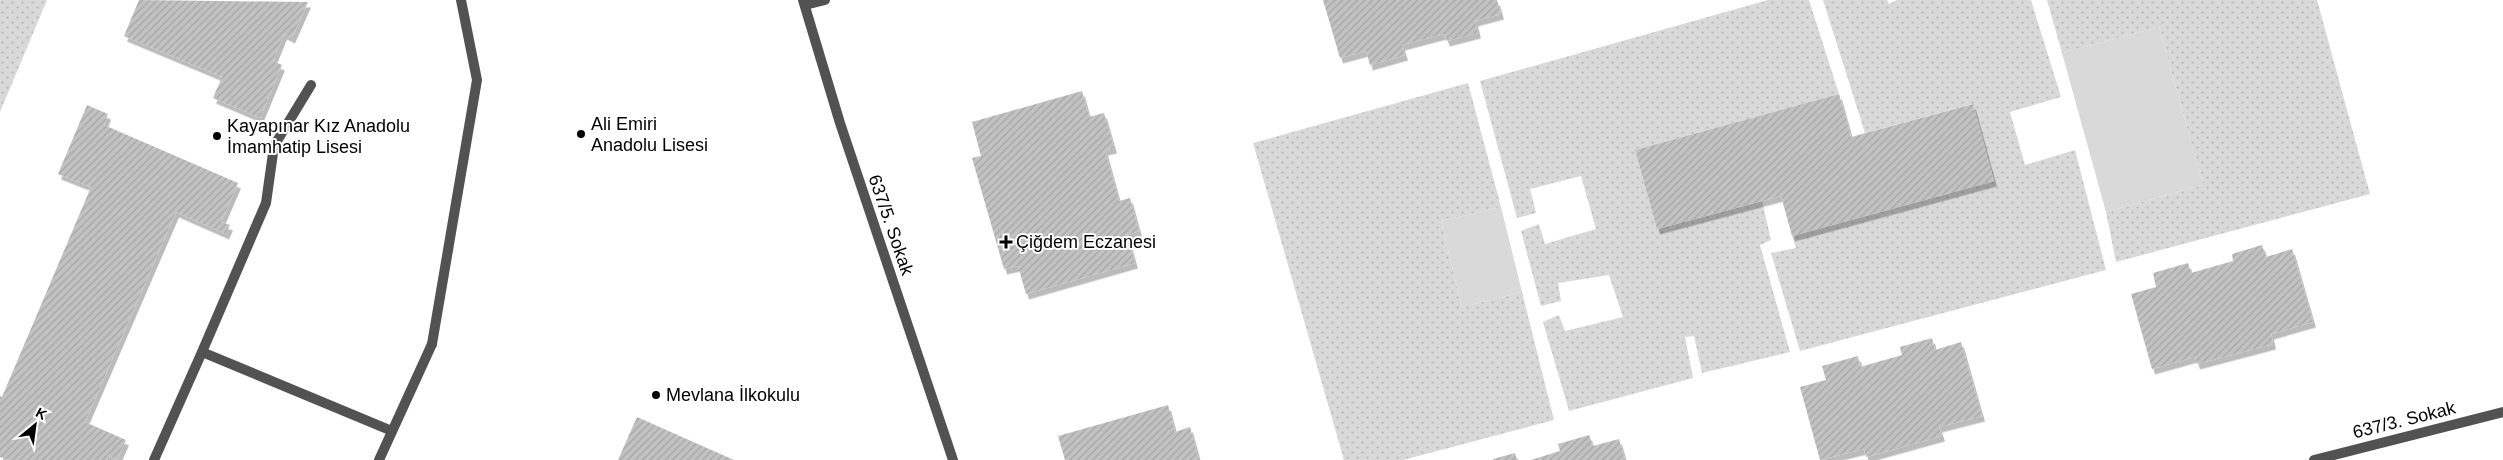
<svg xmlns="http://www.w3.org/2000/svg" width="2503" height="460" font-family="Helvetica,sans-serif">
<style>
.grass{fill:url(#grass-dots)}
.pitch{fill:#d9d9d9}
.building{fill:url(#building-hatch);filter:url(#shadow)}
.lines{fill:none;stroke-linecap:round;stroke-linejoin:round}
.service{stroke:#525252;stroke-width:10}
.minor{stroke:#525252;stroke-width:10}
.poi-dot{fill:#000;stroke:#fff;stroke-width:2}
.labels{text-anchor:middle;dominant-baseline:central;stroke-width:4;stroke-linejoin:round;paint-order:stroke}
.poi-label{font-size:18px;fill:#000;stroke:#fff;text-anchor:start}
.street-label{font-size:18px;fill:#000;stroke:#fff}
</style>
<defs>
<pattern id="grass-dots" width="8" height="8" patternUnits="userSpaceOnUse" patternTransform="scale(1.25)"><rect width="8" height="8" fill="#d9d9d9"/><path d="M2 2h.1M6 6h.1" fill="none" stroke="#b8b8b8" stroke-width="1.8" stroke-linecap="round"/></pattern>
<pattern id="building-hatch" width="6" height="6" patternUnits="userSpaceOnUse" patternTransform="scale(1.25)"><rect width="6" height="6" fill="#c2c2c2"/><path d="M-1 1l2-2M0 6l6-6M5 7l2-2" fill="none" stroke="#a5a5a5"/></pattern>
<filter id="shadow"><feDropShadow dx="3" dy="5.5" stdDeviation="0" flood-color="#0004"/></filter>
</defs>
<rect width="100%" height="100%" fill="#fff"/>
<path class="grass" d="M0,0H47L0,112Z
M1768,0H1809L1839,94L1635,150L1657,229L1762,201L1771,240L1760,245L1790,352L1702,373L1694,336L1685,337L1693,378L1569,411L1543,322L1559,315L1565,331L1623,317L1609,275L1558,283L1561,301L1541,306L1521,231L1539,224L1545,244L1596,229L1581,176L1530,189L1536,213L1517,218L1480,81Z
M1823,0H1887L1889,4L1897,0H2031L2061,97L2010,112L2025,165L2075,150L2106,270L1800,351L1771,253L1796,248L1792,236L1994,181L1972,104L1865,133Z
M2047,0H2317L2370,194L2116,262L2106,212L2203,185L2159,27L2062,53Z
M1468,83L1501,207L1441,221L1462,307L1522,292L1554,420L1403,460H1344L1253,143Z"/>
<path class="pitch" d="M2159,27L2203,185L2106,212L2062,53Z
M1501,207L1522,292L1462,307L1441,221Z"/>
<path class="building" d="M139,0L308,2L292,38L284,34L273,61L282,65L260,118L213,98L222,77L124,36Z
M1323,0H1497L1501,14L1475,21L1478,33L1447,41L1444,34L1402,45L1405,55L1370,65L1366,51L1340,58Z
M1082,91L1089,117L1104,113L1114,148L1105,150L1119,201L1130,198L1139,231L1127,235L1135,263L1026,294L1018,266L1004,269L972,158L981,156L972,122Z
M1839,94L1851,137L1973,104L1994,181L1792,236L1781,196L1657,229L1635,150Z
M87,105L108,114L104,125L238,183L221,222L230,225L226,234L176,212L85,422L126,440L117,460L108,455L106,460H8L0,457V396L2,397L91,187L58,174Z
M2262,245L2266,257L2292,249L2313,322L2271,334L2273,344L2197,364L2195,357L2152,369L2131,294L2156,287L2153,273L2188,263L2191,273L2233,261L2232,254Z
M1932,338L1935,350L1961,342L1982,416L1939,427L1942,436L1866,457L1864,449L1820,460L1800,387L1826,380L1822,366L1858,356L1860,367L1902,355L1900,347Z
M1168,405L1175,432L1190,427L1199,460H1065L1058,436Z
M637,417L734,460H618Z
M1589,435L1593,446L1619,439L1625,460H1531L1560,451L1558,444Z
M1515,453L1517,460H1493V459Z"/>
<g class="lines">
<path class="service" d="M432,344L477,80L461,0
M202,352L392,431
M154,460L202,352L266,203L274,146L311,85"/>
<path class="minor" d="M803,0L840,123L953,460
M805,5L825,0
M379,460L432,344
M2314,460L2503,412"/>
</g>
<g class="poi-dot">
<circle cx="581" cy="134" r="5"/>
<circle cx="217" cy="136" r="5"/>
<path d="M1003.5 234.5h5v5h5v5h-5v5h-5v-5h-5v-5h5z"/>
<circle cx="656" cy="395" r="5"/>
</g>
<g class="labels">
<g class="poi-label">
<text x="591" y="124">Ali Emiri<tspan x="591" dy="21">Anadolu Lisesi</tspan></text>
<text x="227" y="126">Kayapınar Kız Anadolu<tspan x="227" dy="21">İmamhatip Lisesi</tspan></text>
<text x="1016" y="242">Çiğdem Eczanesi</text>
<text x="666" y="395">Mevlana İlkokulu</text>
</g>
<g class="street-label">
<text transform="translate(891 225) rotate(71)">637/5. Sokak</text>
<text transform="translate(2404 420) rotate(-14)">637/3. Sokak</text>
</g>
</g>
<g transform="translate(35 425) rotate(29)" stroke="#ffffff" stroke-width="4" paint-order="stroke">
<path d="M0-4L9 19L0 12L-9 19Z" fill="#000000"/>
<text y="-8" font-size="14" font-weight="bold" text-anchor="middle" fill="#000000">K</text>
</g>
</svg>
